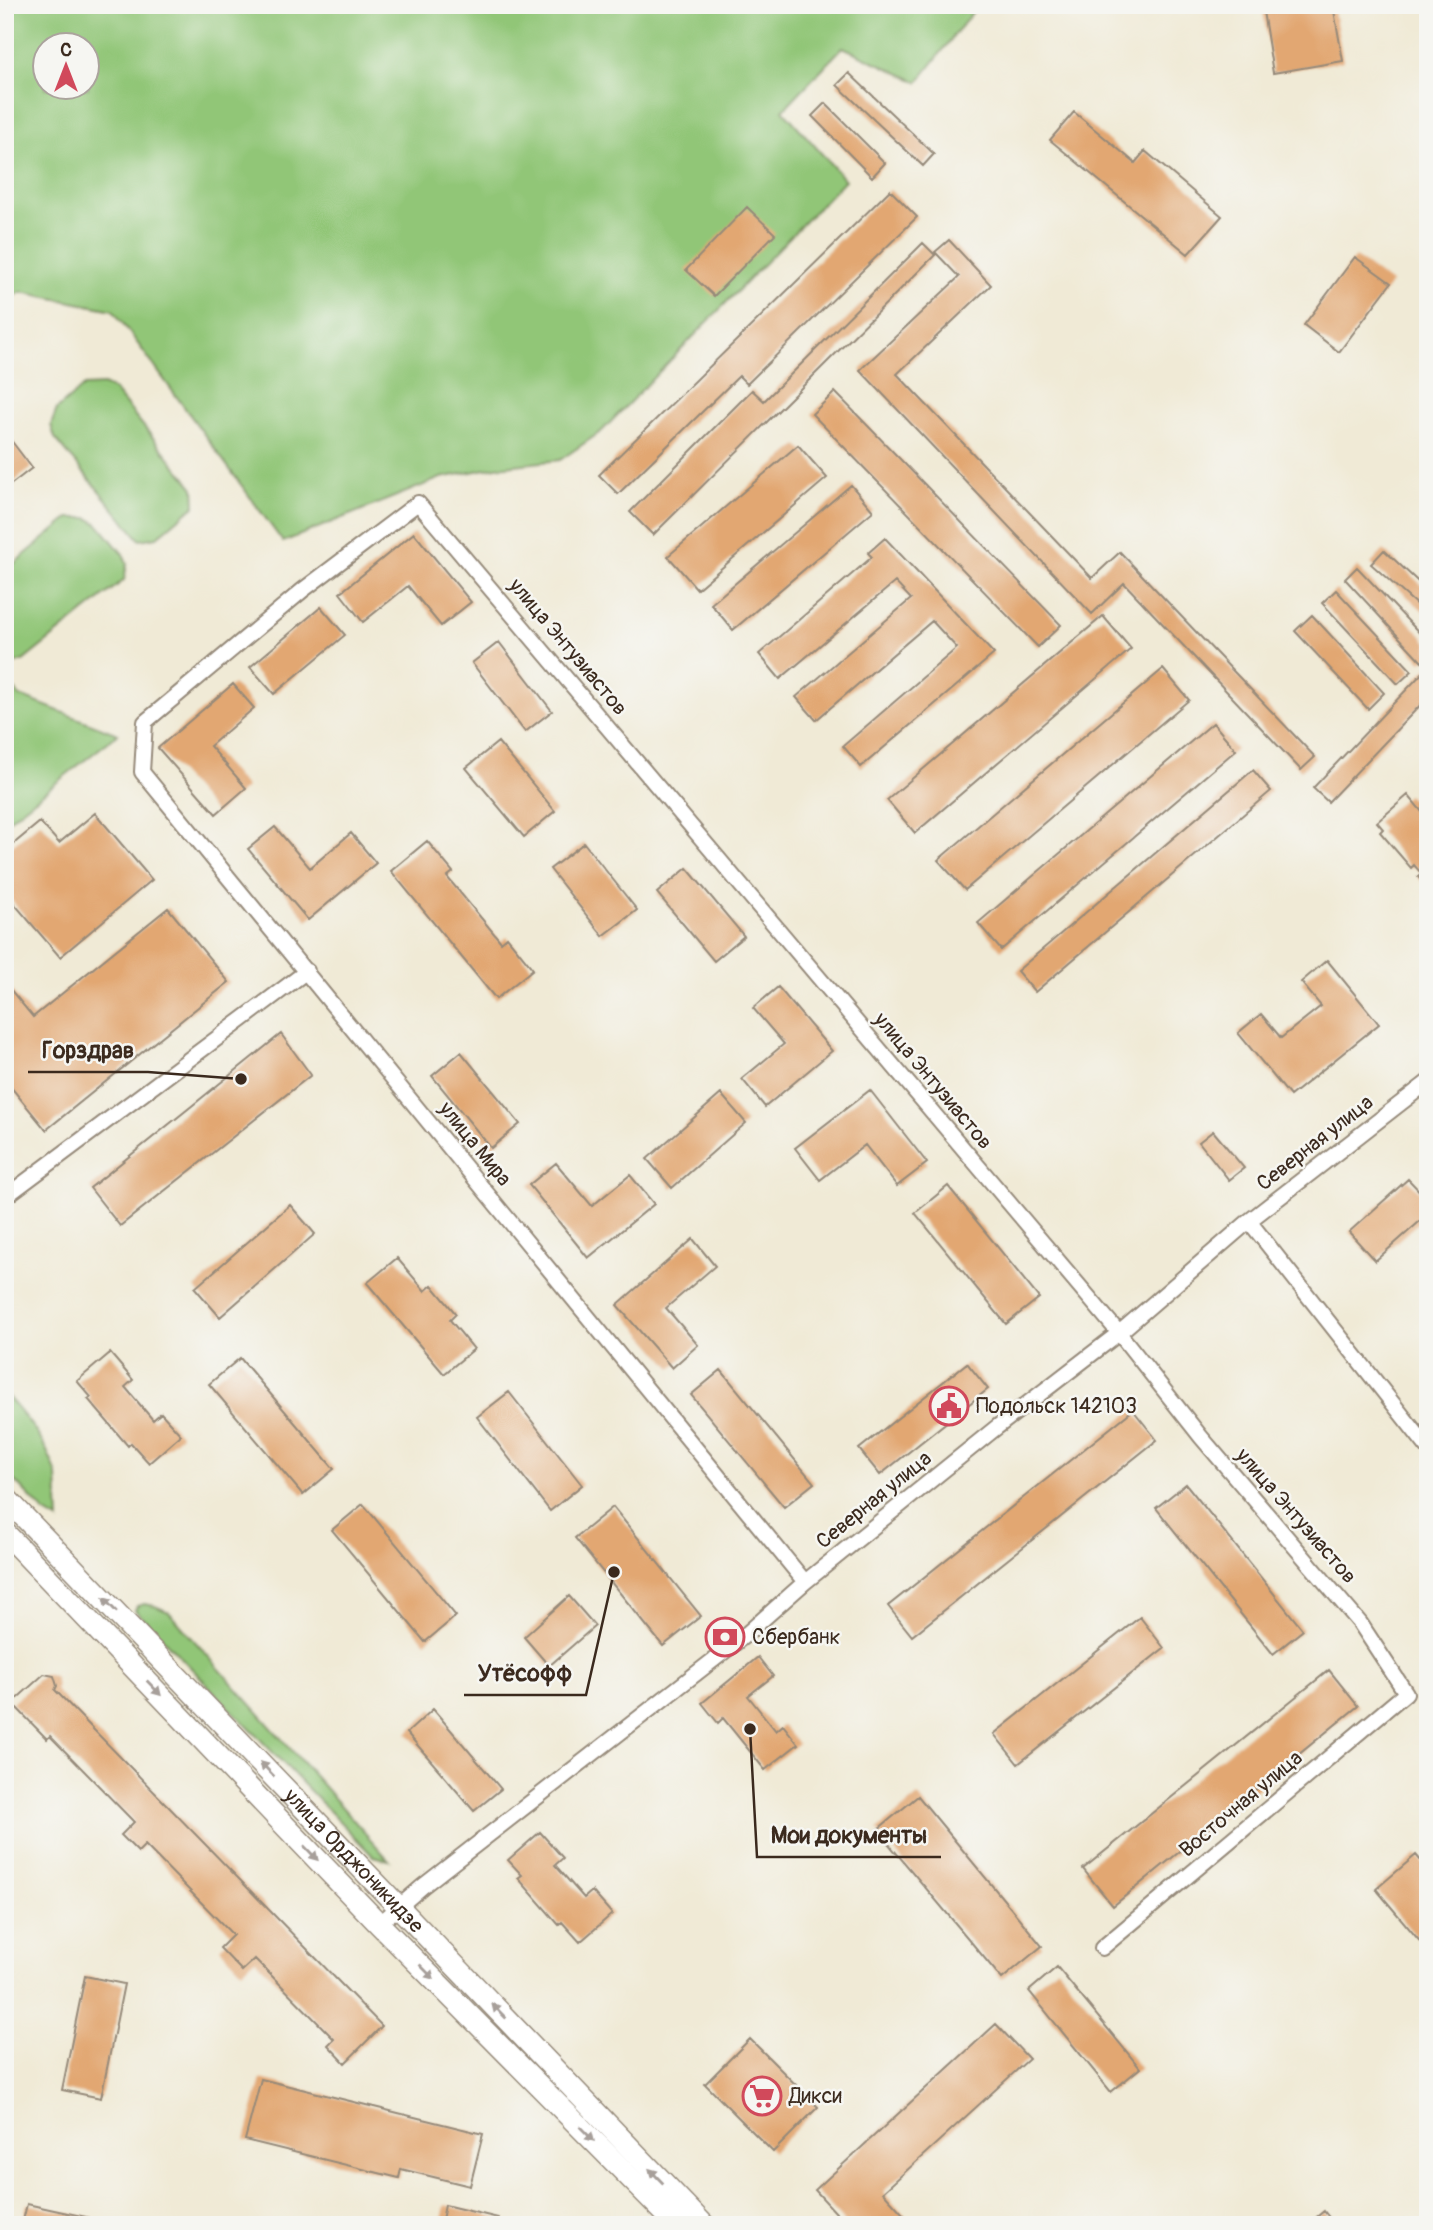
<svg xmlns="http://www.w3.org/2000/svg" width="1433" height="2230" font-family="Pangolin,sans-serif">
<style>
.green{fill:#91c677;stroke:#66784a;stroke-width:2;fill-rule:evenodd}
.building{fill:#e2a772}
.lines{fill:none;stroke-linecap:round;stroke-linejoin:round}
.street-casing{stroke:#968a7a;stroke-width:18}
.secondary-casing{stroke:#968a7a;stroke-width:24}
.street{stroke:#fff;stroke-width:14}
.secondary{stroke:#fff;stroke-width:21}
.oneway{fill:#a79f9a}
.labels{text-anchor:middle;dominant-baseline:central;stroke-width:5;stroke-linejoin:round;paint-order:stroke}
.street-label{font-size:21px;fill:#3b2a1e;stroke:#f6f6f2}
.poi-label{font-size:21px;fill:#3b2a1e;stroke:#f6f6f2;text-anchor:start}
.leader{fill:none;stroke:#3b2a1e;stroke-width:2.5}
.callout-dot{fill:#3b2a1e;stroke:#f6f6f2;stroke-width:2.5}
.callout-label{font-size:23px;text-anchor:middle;font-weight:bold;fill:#3b2a1e;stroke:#f6f6f2;stroke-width:5;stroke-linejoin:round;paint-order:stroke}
</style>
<rect width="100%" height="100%" fill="#f6f6f2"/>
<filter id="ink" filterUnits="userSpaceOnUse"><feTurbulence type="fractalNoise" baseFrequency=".0143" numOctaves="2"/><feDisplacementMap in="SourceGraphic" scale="14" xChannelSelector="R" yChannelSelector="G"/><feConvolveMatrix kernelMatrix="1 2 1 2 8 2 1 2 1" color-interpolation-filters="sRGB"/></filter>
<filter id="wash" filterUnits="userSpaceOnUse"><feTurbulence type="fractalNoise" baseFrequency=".00686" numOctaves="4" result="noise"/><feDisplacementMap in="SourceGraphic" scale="28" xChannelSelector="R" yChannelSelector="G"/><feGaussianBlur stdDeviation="1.57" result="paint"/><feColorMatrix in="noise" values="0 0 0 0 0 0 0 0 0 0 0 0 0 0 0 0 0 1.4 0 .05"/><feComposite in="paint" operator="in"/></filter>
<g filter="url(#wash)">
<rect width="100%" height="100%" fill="#f0ead6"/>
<path class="green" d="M5,5H978L918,82L843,47L783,110L845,180L602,431L560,460L496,467L441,478L283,542L113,310L21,292L5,300ZM46,46H88V88H46Z
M103,385L114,390L194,488L195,505L157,537L140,540L55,438L51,425L57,409L84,386Z
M69,518H88L98,524L123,554L127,564L124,580L23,661L5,666V571Z
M5,679L20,696L118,734L5,823Z
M5,1394C30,1422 45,1440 57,1475L59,1521L44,1512L5,1471Z
M144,1604L155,1606L169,1612L389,1860L373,1856L135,1610L137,1606Z"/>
<g id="blocks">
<path class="building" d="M1262,5H1333L1343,61L1273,73Z
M849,73L934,154L923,166L837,85Z
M825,103L885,163L872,177L812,116Z
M1074,112L1135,163L1145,151L1222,216L1188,254L1050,140Z
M890,190L917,217L747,384L739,376L618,494L599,475Z
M747,207L775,234L714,296L686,270Z
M949,240L991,285L897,374L1092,578L1120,552L1315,757L1301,770L1124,583L1092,614L860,370L959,277L935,252Z
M923,243L935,255L653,535L630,512L752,390L764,401Z
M1355,257L1391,283L1339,352L1304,325Z
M835,392L1061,625L1038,647L812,414Z
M10,439L32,468L5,489V442Z
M798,445L827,478L697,589L668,556Z
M851,485L873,511L733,630L711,604Z
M414,533L471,602L441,626L408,586L363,622L340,593Z
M885,538L994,654L861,767L843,746L957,648L932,621L816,720L796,697L911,599L895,582L780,679L759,654L872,557L868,553Z
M1384,550L1428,591V615L1371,564Z
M1357,567L1428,642V657L1422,662L1345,579Z
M1336,590L1412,671L1398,684L1322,603Z
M321,607L345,635L274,694L250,667Z
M1312,615L1384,693L1368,709L1295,631Z
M1103,616L1131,649L915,833L887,800Z
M499,642L552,711L525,732L472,663Z
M1428,667V697L1328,802L1313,788Z
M1163,669L1189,700L965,890L938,860Z
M233,684L254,708L210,746L246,788L216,814L158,748Z
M1213,723L1236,750L1001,950L978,923Z
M498,742L555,811L524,837L466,768Z
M1253,770L1271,791L1035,992L1017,971Z
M1408,795L1428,819V888L1418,877L1422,874L1414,865L1411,868L1380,832L1383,829L1377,822Z
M95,813L152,880L60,957L5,893V851L40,822L59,843Z
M275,827L310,868L351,833L376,863L308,920L248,849Z
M427,841L453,872L447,877L501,942L507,937L533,969L496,999L391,871Z
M584,843L637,910L603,936L550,869Z
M687,868L744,936L714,961L657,893Z
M168,908L229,982L46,1130L5,1080V983L33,1017Z
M1327,960L1379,1024L1290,1096L1238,1033L1261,1014L1281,1038L1321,1006L1301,982Z
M778,987L832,1051L765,1107L742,1079L784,1044L753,1008Z
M281,1034L311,1075L120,1226L90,1188Z
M461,1052L520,1124L491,1148L432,1076Z
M870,1090L927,1163L897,1186L865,1145L820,1180L795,1148Z
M721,1094L746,1123L672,1188L647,1159Z
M1213,1131L1244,1168L1229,1180L1199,1142Z
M556,1163L592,1206L630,1175L654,1204L588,1258L529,1185Z
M1408,1179L1428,1200V1214L1375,1261L1349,1232Z
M948,1186L1039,1298L1006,1324L915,1213Z
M290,1205L315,1234L220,1317L195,1288Z
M693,1239L715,1266L666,1308L698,1345L672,1368L617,1305Z
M397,1258L425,1291L432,1285L456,1314L450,1320L474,1349L444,1374L367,1283Z
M110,1353L133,1380L125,1387L153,1420L161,1413L181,1435L149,1463L131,1443L128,1446L88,1399L91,1397L77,1381Z
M240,1358L334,1469L303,1495L209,1384Z
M967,1363L988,1389L880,1475L859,1449Z
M721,1370L814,1483L784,1507L691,1395Z
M509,1392L582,1485L550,1511L477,1417Z
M1133,1410L1157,1440L912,1636L888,1606Z
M1186,1484L1303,1630L1273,1654L1156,1508Z
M363,1504L456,1616L425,1642L332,1530Z
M613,1507L701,1616L663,1646L575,1538Z
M569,1596L595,1626L549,1666L524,1637Z
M1140,1617L1164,1648L1018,1764L994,1734Z
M758,1657L773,1676L748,1696L776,1731L783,1725L798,1744L765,1770L723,1718L718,1723L702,1703Z
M1329,1670L1358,1706L1113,1906L1083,1869Z
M44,1674L54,1676L57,1686L55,1690L382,2026L345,2063L328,2045L334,2039L255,1959L242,1971L220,1948L233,1935L145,1845L138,1852L121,1835L134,1822L50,1736L47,1739L12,1703Z
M433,1709L501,1789L474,1811L407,1733Z
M918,1796L1042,1946L1002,1979L877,1830Z
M540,1832L563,1858L555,1865L584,1898L592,1891L612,1914L580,1942L562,1922L559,1925L518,1878L522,1875L508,1860Z
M1416,1855L1428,1869V1951L1376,1889Z
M1057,1967L1140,2068L1111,2092L1029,1991Z
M85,1976L124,1984L101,2098L62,2090Z
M996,2024L1029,2059L883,2192L913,2225H847L815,2190Z
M750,2039L818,2107L773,2152L705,2084Z
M261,2079L483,2134L470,2186L401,2169L399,2178L245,2140Z
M27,2204L118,2224L117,2225H22Z
M445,2205L498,2218L497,2225H441Z
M1324,2211L1335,2225H1307Z"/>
</g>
</g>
<g filter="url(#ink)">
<use href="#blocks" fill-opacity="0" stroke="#968a7a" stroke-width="2"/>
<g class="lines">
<defs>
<path id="street" d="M5,1197L307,971
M1249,1221L1428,1448
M805,1582L142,772L145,722L303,590L418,503L1119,1333L1201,1437L1360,1623L1406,1693L1102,1948
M379,1924L423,1886L743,1637L805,1582L997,1427L1119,1333L1249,1221L1428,1082"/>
<g id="secondary">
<path id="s1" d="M5,1497L704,2225"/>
<path d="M5,1533L379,1924L677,2225"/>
</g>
</defs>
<use href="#street" class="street-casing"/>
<use href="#secondary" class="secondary-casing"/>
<use href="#street" class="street"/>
<use href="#secondary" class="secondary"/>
</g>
<defs><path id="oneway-solid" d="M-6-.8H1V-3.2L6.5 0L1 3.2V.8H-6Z" transform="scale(1.75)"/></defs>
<g class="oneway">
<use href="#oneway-solid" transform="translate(110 1605) rotate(-134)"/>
<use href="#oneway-solid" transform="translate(154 1688) rotate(46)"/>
<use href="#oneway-solid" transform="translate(267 1769) rotate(-134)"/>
<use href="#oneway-solid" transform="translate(311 1853) rotate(46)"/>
<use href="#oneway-solid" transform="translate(427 1972) rotate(45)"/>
<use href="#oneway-solid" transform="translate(499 2011) rotate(-134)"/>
<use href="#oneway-solid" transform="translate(587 2134) rotate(45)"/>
<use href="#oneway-solid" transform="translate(656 2176) rotate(-134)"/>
</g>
</g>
<defs>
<symbol id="civic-ring" viewBox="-11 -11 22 22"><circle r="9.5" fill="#f6f6f2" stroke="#d1495b" stroke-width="1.5"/><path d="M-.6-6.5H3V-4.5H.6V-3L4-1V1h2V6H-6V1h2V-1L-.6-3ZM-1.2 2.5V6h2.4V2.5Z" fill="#d1495b"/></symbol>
<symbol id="bank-ring" viewBox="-11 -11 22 22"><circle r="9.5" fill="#f6f6f2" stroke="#d1495b" stroke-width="1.5"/><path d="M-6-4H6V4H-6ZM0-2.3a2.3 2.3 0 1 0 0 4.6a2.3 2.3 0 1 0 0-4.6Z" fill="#d1495b"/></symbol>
<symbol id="supermarket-ring" viewBox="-11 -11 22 22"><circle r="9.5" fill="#f6f6f2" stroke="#d1495b" stroke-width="1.5"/><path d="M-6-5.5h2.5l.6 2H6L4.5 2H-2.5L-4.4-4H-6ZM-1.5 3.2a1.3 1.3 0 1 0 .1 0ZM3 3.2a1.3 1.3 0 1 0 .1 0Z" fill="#d1495b"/></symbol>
</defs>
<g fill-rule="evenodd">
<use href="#civic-ring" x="927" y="1384" width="44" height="44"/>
<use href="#bank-ring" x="703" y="1615" width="44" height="44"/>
<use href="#supermarket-ring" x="740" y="2074" width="44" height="44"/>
</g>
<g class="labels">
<g class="street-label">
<text transform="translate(568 647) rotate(50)">улица Энтузиастов</text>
<text transform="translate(933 1081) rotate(50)">улица Энтузиастов</text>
<text transform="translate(1315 1143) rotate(-38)">Северная улица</text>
<text transform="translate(475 1144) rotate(51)">улица Мира</text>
<text transform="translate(874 1500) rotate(-39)">Северная улица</text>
<text transform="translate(1296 1516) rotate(49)">улица Энтузиастов</text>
<text transform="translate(1241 1804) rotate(-40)">Восточная улица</text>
<text stroke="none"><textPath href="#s1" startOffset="504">улица Орджоникидзе</textPath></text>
</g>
<g class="poi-label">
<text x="976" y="1406">Подольск 142103</text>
<text x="752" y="1637">Сбербанк</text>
<text x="789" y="2096">Дикси</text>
</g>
</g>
<path class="leader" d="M241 1079L148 1072H28M614 1572L586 1695H464M750 1729L757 1857H941"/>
<g class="callout-dot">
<circle cx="241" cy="1079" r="7"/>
<circle cx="614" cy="1572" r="7"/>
<circle cx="750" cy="1729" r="7"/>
</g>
<g class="callout-label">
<text x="88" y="1058">Горздрав</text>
<text x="525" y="1681">Утёсофф</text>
<text x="849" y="1843">Мои документы</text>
</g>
<rect width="1433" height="2230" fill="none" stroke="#f6f6f2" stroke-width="28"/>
<g transform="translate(66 66)"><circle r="33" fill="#f6f6f2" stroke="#aba49d" stroke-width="2"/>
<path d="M0-5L12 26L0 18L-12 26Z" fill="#d1495b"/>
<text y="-10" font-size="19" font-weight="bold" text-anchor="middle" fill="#3b2a1e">С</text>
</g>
</svg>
